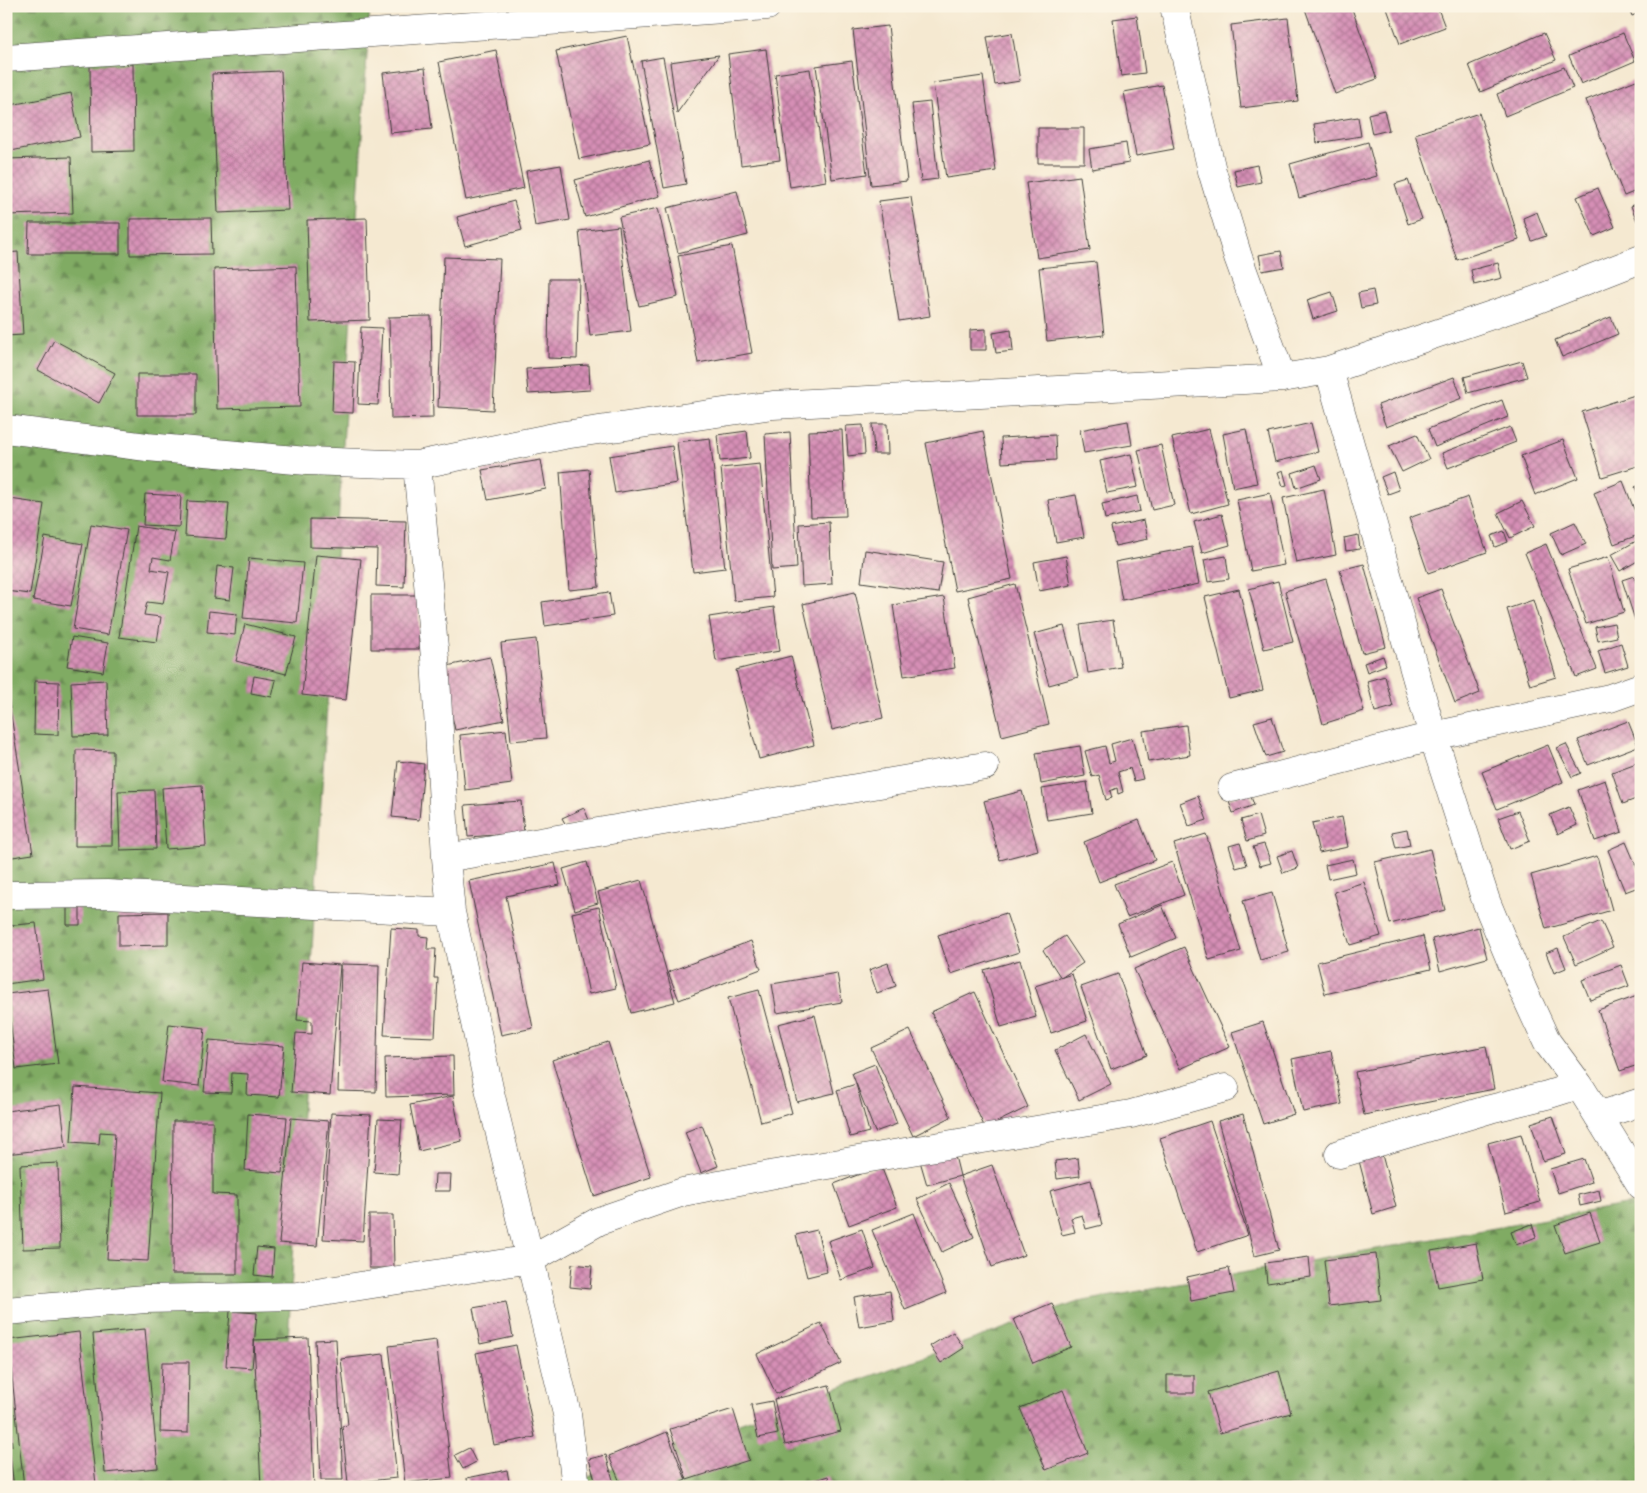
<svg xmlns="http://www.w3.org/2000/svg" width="1647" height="1493" font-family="'IM FELL English',serif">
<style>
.forest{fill:url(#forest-firs);stroke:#4e6440}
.building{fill:url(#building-cross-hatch)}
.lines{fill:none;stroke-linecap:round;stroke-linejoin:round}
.minor-casing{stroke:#3d3b37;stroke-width:29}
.minor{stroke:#fff;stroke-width:28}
</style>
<defs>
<pattern id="forest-firs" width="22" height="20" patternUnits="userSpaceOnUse" patternTransform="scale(1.25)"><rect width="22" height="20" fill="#80ab63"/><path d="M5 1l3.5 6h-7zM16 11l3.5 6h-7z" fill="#688a51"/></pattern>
<pattern id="building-cross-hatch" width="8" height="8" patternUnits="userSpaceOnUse" patternTransform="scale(1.25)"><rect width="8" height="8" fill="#d68fb6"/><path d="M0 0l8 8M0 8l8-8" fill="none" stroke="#ad7493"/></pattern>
</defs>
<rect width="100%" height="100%" fill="#fcf5e5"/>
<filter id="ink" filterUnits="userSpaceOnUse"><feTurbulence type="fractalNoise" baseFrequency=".02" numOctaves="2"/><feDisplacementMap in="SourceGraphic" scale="10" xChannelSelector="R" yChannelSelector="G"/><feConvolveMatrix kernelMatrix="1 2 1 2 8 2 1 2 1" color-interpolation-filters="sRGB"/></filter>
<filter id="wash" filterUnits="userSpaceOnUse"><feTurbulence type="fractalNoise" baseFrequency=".0096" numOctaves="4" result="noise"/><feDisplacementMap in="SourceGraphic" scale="20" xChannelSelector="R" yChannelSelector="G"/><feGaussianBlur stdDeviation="1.12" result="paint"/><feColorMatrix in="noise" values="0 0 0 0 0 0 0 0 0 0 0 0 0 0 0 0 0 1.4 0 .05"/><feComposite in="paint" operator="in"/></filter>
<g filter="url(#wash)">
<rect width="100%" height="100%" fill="#f5e9d1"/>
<path class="forest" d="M6,6H370L279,1487H6Z
M1641,1202V1487H585L582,1479L1078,1302Z"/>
<g id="blocks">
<path class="building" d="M1304,6H1351L1377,79L1335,94Z
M1386,6H1437L1445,27L1400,44Z
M1628,6H1641V12L1632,16Z
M1137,16L1145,73L1121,76L1113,19Z
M1288,18L1298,101L1241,108L1231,25Z
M888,26L907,181L871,185L853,30Z
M1012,33L1020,81L995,85L987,37Z
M1544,33L1556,60L1480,92L1469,65Z
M1623,33L1635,61L1581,84L1569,56Z
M627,36L650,144L579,159L556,51Z
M766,49L780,160L741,165L728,54Z
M496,50L524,188L466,200L439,62Z
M719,55L677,113L670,62Z
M663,57L686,184L664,188L641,61Z
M852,61L867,174L832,179L816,66Z
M133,64L134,151L91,152L90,65Z
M1564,67L1573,88L1505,116L1497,94Z
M425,68L432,129L390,133L383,73Z
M810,69L826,181L790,187L775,74Z
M281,71L288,210L218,213L212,74Z
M983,76L996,171L946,178L933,83Z
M1636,80L1641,92V189L1624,196L1586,100Z
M1162,85L1174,149L1136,156L1124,92Z
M71,93L80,137L6,152V106Z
M930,102L938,179L921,181L912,104Z
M1384,110L1389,130L1372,134L1368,114Z
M1479,113L1519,240L1457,260L1415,134Z
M1358,117L1361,136L1317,143L1314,124Z
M1038,128H1084V163H1038Z
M1368,142L1377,176L1299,198L1290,164Z
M1126,143L1129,163L1092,169L1089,149Z
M71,157L73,213L6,215V159Z
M649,160L660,196L585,217L575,180Z
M561,165L570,220L535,226L526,171Z
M1257,165L1261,182L1238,187L1234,170Z
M1080,176L1090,250L1037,258L1026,183Z
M1408,180L1422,219L1408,224L1395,184Z
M1598,188L1615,227L1594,236L1577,197Z
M737,191L748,235L678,253L667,208Z
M911,197L930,316L899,321L879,201Z
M514,201L522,230L465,246L457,217Z
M1641,202V219L1637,221L1631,206Z
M658,208L678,297L639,306L619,217Z
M1537,212L1546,236L1532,241L1523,218Z
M211,218L212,254L130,255V219Z
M367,218L370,320L310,322L307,220Z
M29,223H120V254H28Z
M619,226L631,331L590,336L579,231Z
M732,246L752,353L698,363L678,256Z
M1281,251L1284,267L1262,271L1259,255Z
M18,252L23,335L6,336V253Z
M444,257L500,259L493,410L438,407Z
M1096,262L1104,335L1047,341L1039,268Z
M1498,263L1502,278L1474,285L1471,270Z
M296,266L300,407L217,409L214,269Z
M549,279H579L577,359L548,358Z
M1373,290L1376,305L1361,308L1358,293Z
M1332,292L1338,311L1313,319L1307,300Z
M431,316L433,418L391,419L389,317Z
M1611,317L1618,334L1562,357L1555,340Z
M361,327L382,328L378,405L358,404Z
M986,329V350H970V330Z
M1011,330L1013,351L996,353L993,333Z
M54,340L115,373L99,403L38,370Z
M334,361L355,362L353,413L332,412Z
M1522,361L1527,377L1468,393L1464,377Z
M589,365L590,390L528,394L526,369Z
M137,374H196V415H137Z
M1454,377L1462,398L1386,427L1378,405Z
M1638,394L1641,402V465L1602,477L1582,412Z
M1502,400L1508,417L1435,447L1428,429Z
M1128,421L1132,445L1084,453L1080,430Z
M1311,423L1318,452L1275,462L1268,433Z
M872,424H887L888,454H874Z
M863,425L865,454L848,456L846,426Z
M1510,427L1516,442L1448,468L1442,453Z
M1209,429L1228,504L1191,514L1172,438Z
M1246,429L1257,483L1233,488L1223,434Z
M842,430L846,516L811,517L808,431Z
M747,431L750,458L720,461L717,435Z
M983,431L1012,579L955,591L926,443Z
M790,432L797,568L772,570L765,434Z
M1417,434L1429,459L1402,472L1389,446Z
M1055,435L1056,460L1002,463L1001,438Z
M710,438L725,568L693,572L677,442Z
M1563,440L1578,478L1535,495L1521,456Z
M1161,445L1174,505L1152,510L1138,450Z
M672,446L677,483L615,493L609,456Z
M1131,454L1138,487L1107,493L1100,461Z
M541,460L546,489L488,500L482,470Z
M760,464L773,597L734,601L721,468Z
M1316,465L1321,479L1296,488L1292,473Z
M589,469L599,587L569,590L560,472Z
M1283,470L1287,485L1283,486L1278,472Z
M1393,472L1399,490L1388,494L1381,477Z
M1623,481L1641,527V534L1614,544L1594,493Z
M1641,484V501L1635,487Z
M1324,489L1336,555L1296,563L1283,498Z
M1270,493L1284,565L1251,571L1237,500Z
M145,494L181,496L179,527L143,525Z
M1076,495L1084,537L1056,542L1048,500Z
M1137,496L1140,511L1105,519L1102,504Z
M1468,497L1487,552L1428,573L1409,518Z
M10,499L44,504L30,594L6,591V520Z
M187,501L229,503L226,539L185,536Z
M1522,501L1535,526L1510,538L1498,513Z
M1222,514L1230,545L1202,553L1194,522Z
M310,519L406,521L404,587L376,586L377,549L310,547Z
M1144,520L1148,539L1115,546L1111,527Z
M829,522L832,584L802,586L799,524Z
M1575,522L1586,544L1561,555L1551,533Z
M91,524L127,530L108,635L73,629Z
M136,526L175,532L170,560L153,557L151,569L169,572L163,604L147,602L144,615L161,617L157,642L119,637Z
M1504,531L1508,542L1495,547L1491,536Z
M1358,535L1360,549L1346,551L1344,538Z
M45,537L83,544L71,606L33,600Z
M1640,539L1641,559L1620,571L1611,555Z
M1546,544L1597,669L1576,677L1525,553Z
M1192,547L1199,584L1122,600L1115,562Z
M865,550L943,562L938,593L861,582Z
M316,555L361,559L346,700L302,695Z
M1066,556L1071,585L1039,591L1034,562Z
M1226,556L1229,579L1208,582L1204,560Z
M1608,557L1624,612L1586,624L1568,569Z
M249,558L303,563L297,623L243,618Z
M1364,564L1386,647L1362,653L1340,570Z
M217,566L234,568L230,600L214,598Z
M1634,576L1641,597V631L1639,632L1622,580Z
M1326,579L1364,711L1323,724L1285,591Z
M1278,581L1293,642L1264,649L1249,589Z
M1015,584L1049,724L1002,736L968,597Z
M1239,589L1263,690L1229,698L1205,597Z
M1441,589L1480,693L1455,703L1416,598Z
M609,592L613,616L545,626L542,602Z
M855,592L883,718L832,730L803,604Z
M371,595H419V649H371Z
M944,597L955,668L904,676L893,605Z
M1533,600L1556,677L1530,685L1507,609Z
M774,607L780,651L716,661L709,617Z
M209,611L237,614L235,635L207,632Z
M1113,620L1121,667L1088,673L1080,625Z
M1614,623L1617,637L1598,641L1595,627Z
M245,624L296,637L286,674L236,661Z
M1064,626L1078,677L1049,685L1034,634Z
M72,637L108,643L103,672L67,666Z
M536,639L546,738L511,741L501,643Z
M1621,643L1628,666L1605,673L1598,651Z
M791,656L814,745L759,759L736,670Z
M1383,656L1386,665L1367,672L1364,663Z
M490,657L504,720L455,730L442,667Z
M254,676L276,680L272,697L251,693Z
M1385,676L1393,707L1375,712L1367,681Z
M106,680L108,735L73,736L71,682Z
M35,681L59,682L58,735L34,734Z
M8,696L33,854L6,858V805L10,804L8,795H6V697Z
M1272,717L1283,752L1266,757L1254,722Z
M1628,721L1638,746L1588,765L1578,740Z
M1186,725L1190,755L1148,762L1143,731Z
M506,730L512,784L465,790L460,735Z
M1132,738L1143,779L1134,781L1130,768L1118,772L1123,792L1118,794L1117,788L1110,791L1112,798L1106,800L1099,775L1092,777L1085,751L1105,746L1109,763L1115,761L1111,744Z
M1566,744L1581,773L1572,777L1557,748Z
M1548,745L1563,782L1497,809L1482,772Z
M1080,746L1085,776L1041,784L1036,753Z
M76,750L113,751L112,846H75Z
M398,761L424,764L419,820L392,817Z
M1639,762L1641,766V797L1623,804L1612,772Z
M1605,780L1622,832L1595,841L1578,790Z
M1087,782L1092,813L1047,820L1042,789Z
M202,785L206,846L166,849L162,788Z
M154,790L156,849L120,850L118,791Z
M1022,791L1038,850L1000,860L984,801Z
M1249,791L1254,805L1233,813L1228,799Z
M1198,796L1207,820L1189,826L1180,803Z
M521,801L524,833L468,837L465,805Z
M1569,807L1577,825L1558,834L1550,815Z
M584,808L589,820L567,827L562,818Z
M1518,811L1530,841L1510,849L1498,818Z
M1258,815L1264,836L1247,841L1241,820Z
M1342,817L1348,847L1319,853L1312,823Z
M1139,820L1155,860L1099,882L1084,842Z
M1407,829L1410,845L1396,848L1392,832Z
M1206,834L1241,951L1209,960L1174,844Z
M1626,842L1641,877V886L1625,892L1608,850Z
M1240,843L1247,865L1236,868L1229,846Z
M1264,844L1271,863L1260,866L1253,847Z
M1430,849L1445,910L1390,924L1375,862Z
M1292,851L1298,868L1283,873L1277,856Z
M1597,856L1612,910L1546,929L1531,875Z
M1353,859L1356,873L1328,879L1325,865Z
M587,862L598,903L575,910L563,869Z
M1172,862L1184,895L1127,917L1114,884Z
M555,863L560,885L506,896L533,1028L501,1035L469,881Z
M641,880L675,1002L631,1013L598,892Z
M1364,882L1381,936L1350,945L1334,892Z
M1272,893L1289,952L1260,960L1243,901Z
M1162,905L1176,938L1131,957L1118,924Z
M67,907L80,908V925H67Z
M599,907L616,988L589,994L572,913Z
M168,912V945L119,946V913Z
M1006,913L1019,952L951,974L938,935Z
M1601,921L1613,947L1576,964L1564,937Z
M36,923L43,979L6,984V926Z
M1479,927L1487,958L1440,971L1432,939Z
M391,928L419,930V936L428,937L427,949H436L434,978H438L435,1037L384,1035Z
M1065,936L1083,963L1061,978L1043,950Z
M1423,936L1431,969L1325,994L1317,962Z
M751,941L761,969L679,1000L668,972Z
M1184,947L1230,1047L1180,1069L1134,969Z
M1558,948L1566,968L1554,973L1546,953Z
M1020,960L1036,1017L1001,1027L984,970Z
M302,962L340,965L330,1095L291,1092L296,1033L312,1034V1021L297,1020Z
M888,963L896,986L877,993L869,970Z
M341,964L379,965L376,1092L338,1091Z
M1621,965L1629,986L1590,1000L1582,980Z
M837,973L842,1002L777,1013L772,984Z
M1072,974L1087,1021L1051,1033L1035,986Z
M1118,974L1147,1055L1111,1069L1081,987Z
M48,989L58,1064L16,1069L7,994Z
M759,990L792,1113L761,1122L728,998Z
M975,992L1028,1107L985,1128L931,1012Z
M1640,995L1641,1064L1620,1071L1598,1010Z
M815,1015L834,1093L797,1102L778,1024Z
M1263,1022L1294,1114L1263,1124L1232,1032Z
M169,1024L205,1028L199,1086L162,1082Z
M910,1030L951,1117L913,1136L871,1048Z
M1086,1034L1111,1084L1079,1100L1055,1050Z
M209,1040L284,1046L279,1097L247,1095L248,1074L232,1073L231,1093L204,1092Z
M608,1042L651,1177L594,1196L552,1060Z
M1486,1046L1494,1089L1364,1115L1355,1072Z
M1331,1051L1342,1104L1303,1112L1292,1059Z
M453,1056L454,1095L386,1097L385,1058Z
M6,1060H7L11,1092L6,1093Z
M875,1064L897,1124L875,1132L852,1073Z
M856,1084L869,1132L850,1137L837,1090Z
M75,1087L160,1093L148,1261L107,1259L115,1133L100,1132L99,1144L71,1142Z
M453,1096L462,1141L419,1151L410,1105Z
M61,1104L66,1147L6,1154V1111Z
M331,1113L371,1115L363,1241L323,1239Z
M248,1114L287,1117L282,1173L245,1170Z
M1243,1114L1279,1250L1255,1256L1218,1121Z
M1553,1116L1566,1154L1543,1161L1531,1123Z
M291,1118L329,1121L317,1246L279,1243Z
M378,1119L402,1120L398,1174L374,1172Z
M173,1121H213V1194L237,1195V1274H172Z
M1210,1121L1248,1235L1197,1252L1160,1138Z
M702,1125L718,1166L701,1173L685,1132Z
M1521,1134L1540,1202L1506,1212L1488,1143Z
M1381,1151L1396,1207L1373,1214L1358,1157Z
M954,1152L960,1176L927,1185L920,1161Z
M1078,1158L1080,1176L1057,1179L1055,1161Z
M1584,1159L1592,1182L1558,1193L1550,1169Z
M58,1163L60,1248L23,1249L20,1165Z
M992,1165L1024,1255L992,1267L960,1176Z
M881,1166L897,1207L849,1225L834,1184Z
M435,1174H451L450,1191H434Z
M1091,1180L1102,1225L1086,1229L1082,1215L1071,1218L1075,1232L1062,1235L1050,1191Z
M949,1183L974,1237L942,1252L917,1199Z
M1599,1190L1601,1201L1580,1206L1578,1195Z
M914,1213L946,1293L905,1310L872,1230Z
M1590,1213L1600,1242L1565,1253L1555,1225Z
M369,1215H393L394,1268H369Z
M1532,1224L1536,1237L1516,1245L1511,1232Z
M862,1229L875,1268L841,1280L828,1241Z
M817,1230L827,1272L807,1277L796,1235Z
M1476,1243L1483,1279L1438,1287L1431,1251Z
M257,1247L274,1249L272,1277L254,1275Z
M1376,1254L1381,1300L1329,1306L1324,1260Z
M1309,1257L1311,1277L1267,1283L1265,1263Z
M572,1264L592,1266L590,1289L570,1287Z
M1229,1268L1234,1293L1191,1301L1187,1277Z
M890,1291L894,1321L859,1327L854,1297Z
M506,1302L513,1337L480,1344L473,1308Z
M1052,1303L1071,1347L1033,1363L1014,1319Z
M230,1311L257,1313L252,1368L226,1366Z
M821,1323L841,1363L776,1394L757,1354Z
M145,1329L158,1468L105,1473L93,1334Z
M79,1332L96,1484L71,1487H24L8,1340Z
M953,1332L964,1348L941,1363L930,1346Z
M308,1338L314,1487H261L254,1340Z
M336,1339L343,1480H321L315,1340Z
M436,1340L452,1478L405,1483L389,1346Z
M516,1345L535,1437L494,1445L476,1353Z
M384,1354L397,1478L348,1483L342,1426L348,1425L341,1359Z
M162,1362H189L188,1433L160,1432Z
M1279,1371L1291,1413L1220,1433L1208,1392Z
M1167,1375H1194V1393H1167Z
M829,1385L841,1431L785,1445L774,1399Z
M1063,1390L1088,1453L1046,1470L1020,1408Z
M772,1401L778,1434L758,1438L751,1405Z
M733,1409L749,1460L687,1480L670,1429Z
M6,1425H10L12,1446H6Z
M667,1432L686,1480L671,1487H622L609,1456Z
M9,1447L14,1487H6V1448Z
M469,1448L476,1462L463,1469L455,1455Z
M606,1455L615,1487H597L589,1459Z
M507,1470L510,1487H468L467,1478Z
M828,1476L831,1487H796V1486Z"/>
</g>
</g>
<g filter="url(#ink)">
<use href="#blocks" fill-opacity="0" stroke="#3d3b37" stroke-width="1"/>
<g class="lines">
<defs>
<path id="minor" d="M1174,6L1212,171L1238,257L1282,378
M6,58L767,6
M1329,370L1433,736L1486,901L1523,990L1547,1042L1579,1085L1641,1185
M6,429L147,447L307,461L417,465L564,435L773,405L1282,378L1329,370L1536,300L1641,259
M417,465L435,658L446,858L451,912L489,1088L567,1414L576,1487
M1232,788L1433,736L1610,698L1641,687
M446,858L985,766
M6,895L107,894L451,912
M1598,1116L1641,1102
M1339,1154L1490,1109L1547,1095L1579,1085
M6,1311L145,1299L297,1296L531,1259L599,1221L683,1192L775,1174L1131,1114L1225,1088"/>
</defs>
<use href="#minor" class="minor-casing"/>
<use href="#minor" class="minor"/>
</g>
</g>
<rect width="1647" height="1493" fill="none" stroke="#fcf5e5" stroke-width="25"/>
</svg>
